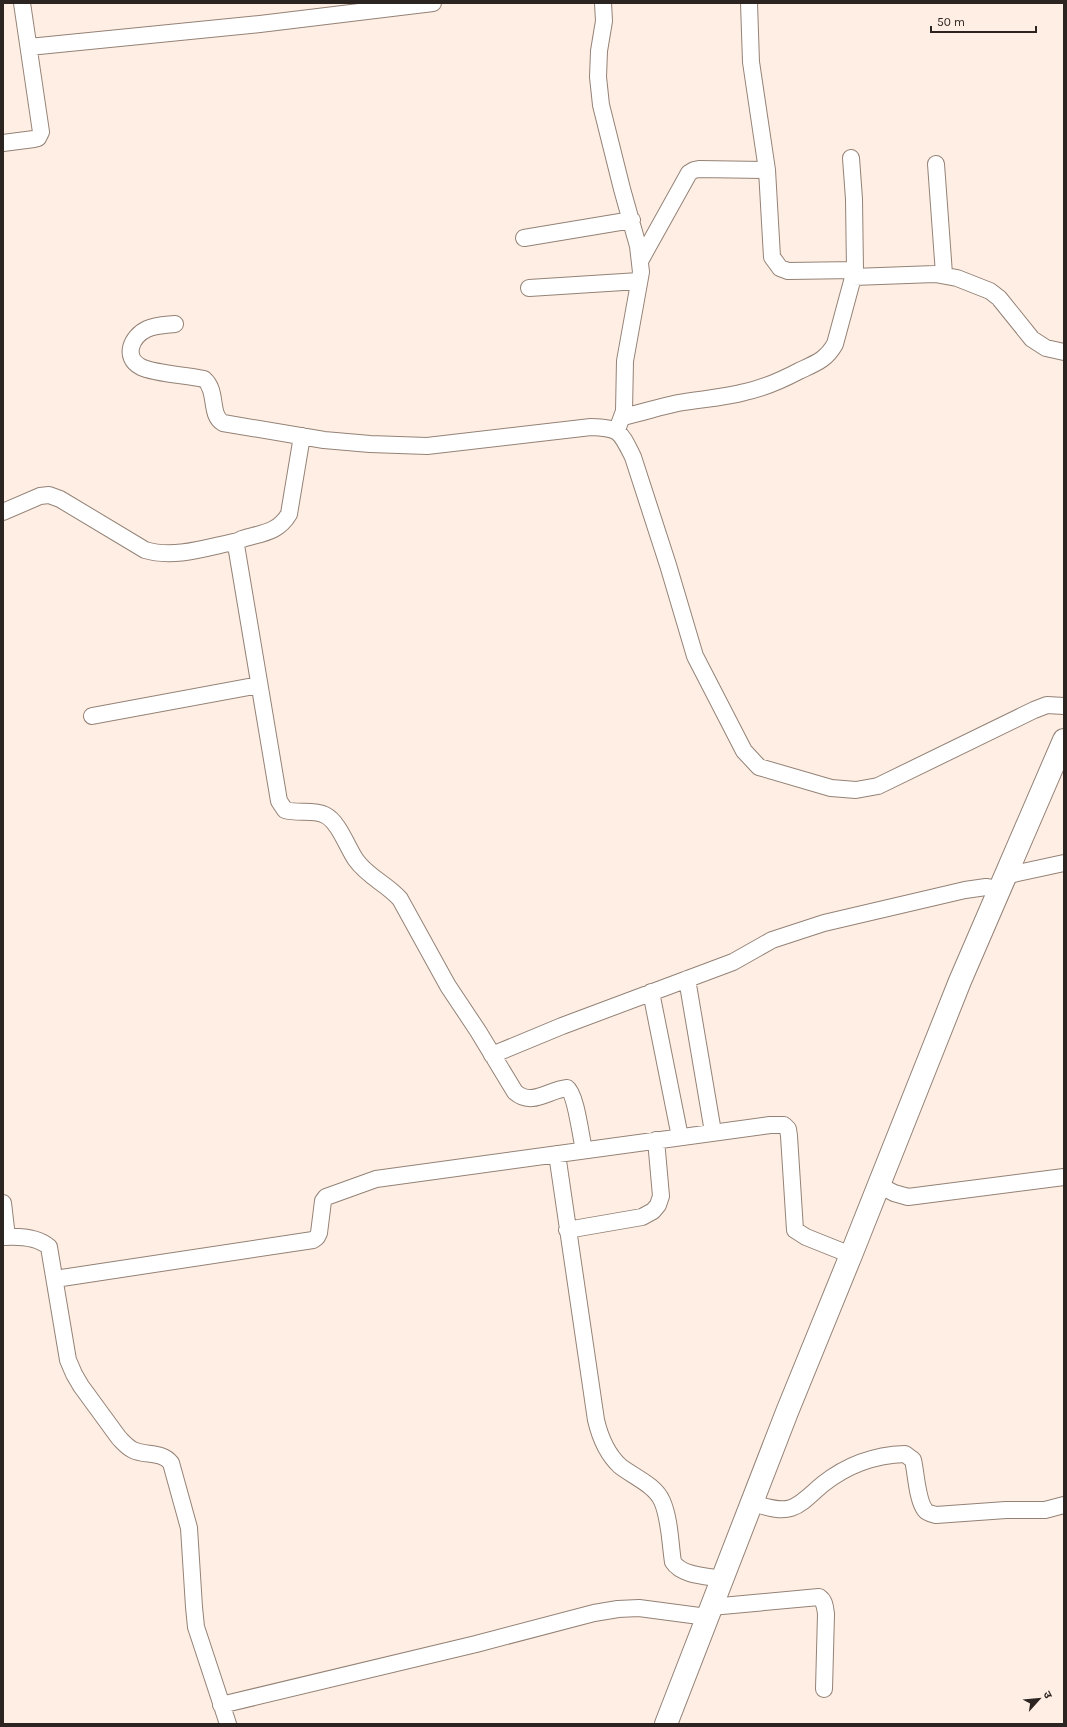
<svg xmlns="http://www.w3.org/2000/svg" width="1067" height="1727" font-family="Karla,'Noto Sans Devanagari',sans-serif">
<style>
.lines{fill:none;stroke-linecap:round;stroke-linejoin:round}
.street-casing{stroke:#948276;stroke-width:18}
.secondary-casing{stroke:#948276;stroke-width:24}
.street{stroke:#fff;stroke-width:16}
.secondary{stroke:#fff;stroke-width:22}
</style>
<rect width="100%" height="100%" fill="#feeee4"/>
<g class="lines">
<defs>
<path id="street" d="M603,3L604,21L599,51L598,77L601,105L622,189L638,246L641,272L625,361L624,411L617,430
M749,3L751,62L767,170L772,257L780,268L788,271L855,270
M29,47L260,24L433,3
M3,143L34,139L38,138L41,132L22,3
M936,164L944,274
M524,238L632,220
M640,261L689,173L694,170L699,169L767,170
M853,277L935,274L957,278L990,291L999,298L1032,339L1046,348L1064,352
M529,288L639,281
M175,324C166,325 156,325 147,329C132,336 122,357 141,367C156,374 186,375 204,379C218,391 209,415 223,423L324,440L370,444L427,446L591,427C620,428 620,431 633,457L668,565L695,656L744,751L759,767L831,788L856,790L878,786L1034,710L1047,705L1064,706
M622,417C641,413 659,407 678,403C700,399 723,398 745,392C764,388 782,380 799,371C816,363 826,360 835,344L855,270L854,199L851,158
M302,436L289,514C278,533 261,533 242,539L238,541L236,545L279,801L285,810C298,814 313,809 325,815C339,822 347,847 356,860C368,877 387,884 400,899L448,986L478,1031L515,1092C532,1107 548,1090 567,1088C576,1094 581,1138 584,1150
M3,512L40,496L49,495L60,499L145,550C175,559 208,547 238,541
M92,716L259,685
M1004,876L1064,863
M687,979L713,1132
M651,992L680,1137
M492,1055L562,1026L733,962L772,940L824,923L965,890L986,887L998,889
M557,1154L596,1420C600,1437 607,1454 620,1466C634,1477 655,1485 662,1501C670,1519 670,1543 673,1562C682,1576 707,1576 723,1579
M879,1185L894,1193L908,1197L1064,1177
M3,1203L7,1237
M567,1230L642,1217L653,1211L658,1205L661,1196L656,1140
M3,1237C18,1236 38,1237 49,1247L68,1360L74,1374L81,1386L119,1438C123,1442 127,1447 133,1450C145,1456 162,1451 171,1463L189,1528L194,1607L196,1627L228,1724
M55,1279L313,1240L317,1237L319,1233L323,1201L326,1197L376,1179L770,1125H784L788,1129L789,1136L795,1230L806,1237L851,1255
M752,1503C764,1506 779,1512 791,1508C803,1504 813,1492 823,1484C847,1465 874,1455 905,1454L913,1460C916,1472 917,1500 925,1510C927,1513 932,1514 936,1515L1006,1510H1045L1064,1505
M711,1607L819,1597C825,1601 825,1607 826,1614L824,1689
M221,1705L476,1644L594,1613L618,1609L639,1608L707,1617"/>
<path id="secondary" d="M666,1724L787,1412L851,1255L960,981L1064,740"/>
</defs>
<use href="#street" class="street-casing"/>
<use href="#secondary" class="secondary-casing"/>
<use href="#street" class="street"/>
<use href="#secondary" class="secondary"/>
</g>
<rect width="1067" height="1727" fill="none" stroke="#2b2420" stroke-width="8"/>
<g transform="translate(1039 1699) rotate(63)" stroke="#feeee4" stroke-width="3" paint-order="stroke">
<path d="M0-3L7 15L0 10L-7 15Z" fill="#2b2420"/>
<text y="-6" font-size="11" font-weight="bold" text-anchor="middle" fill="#2b2420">उ</text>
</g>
<path d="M931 26v6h105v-6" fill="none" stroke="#2b2420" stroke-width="2"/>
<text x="937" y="26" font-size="12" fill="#2b2420" stroke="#feeee4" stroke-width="3" paint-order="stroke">50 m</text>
</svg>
